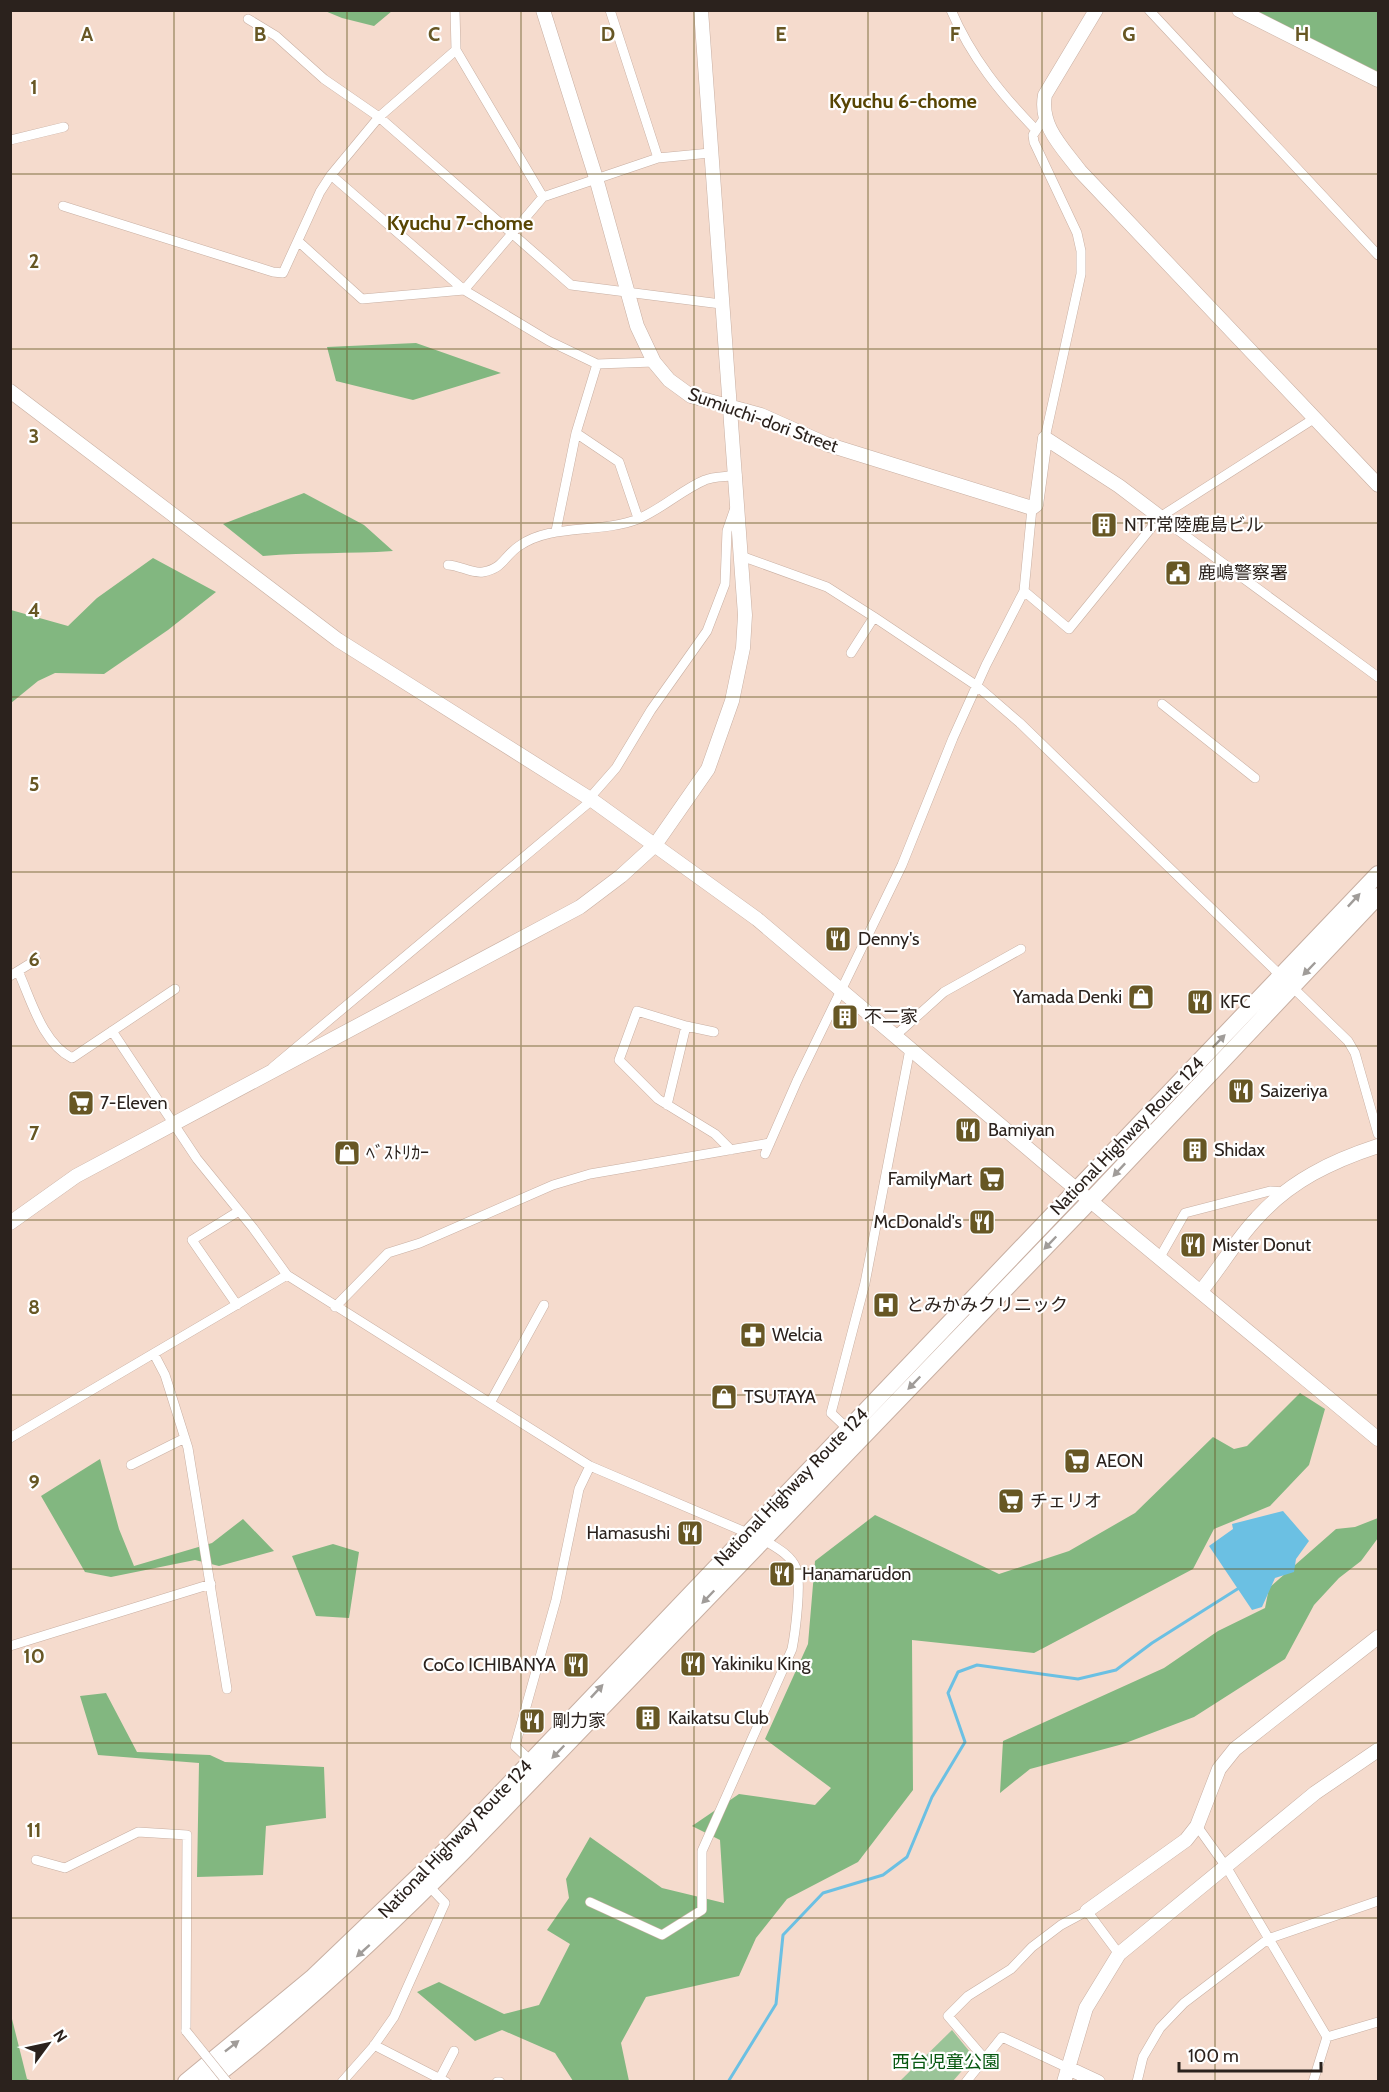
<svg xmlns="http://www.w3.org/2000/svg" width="1389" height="2092" font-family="Cabin,'Noto Sans JP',sans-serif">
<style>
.green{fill:#9ac498}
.forest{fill:#82b780}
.water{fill:#6bc0e3}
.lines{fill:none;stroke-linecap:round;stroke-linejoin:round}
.stream{stroke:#6bc0e3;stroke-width:3}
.street-casing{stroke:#c8afa2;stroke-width:10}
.secondary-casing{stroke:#c8afa2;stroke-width:15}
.highway-casing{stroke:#c8afa2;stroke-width:18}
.street{stroke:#fff;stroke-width:9}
.secondary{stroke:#fff;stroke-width:14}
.highway{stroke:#fff;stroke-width:16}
.street-bridge-casing{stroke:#c8afa2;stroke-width:10;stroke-linecap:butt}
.street-bridge{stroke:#fff;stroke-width:9}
.oneway{fill:#a09c99}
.grid{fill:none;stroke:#675724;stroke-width:1.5;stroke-opacity:0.55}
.labels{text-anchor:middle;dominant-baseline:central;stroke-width:4.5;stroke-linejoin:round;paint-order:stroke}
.street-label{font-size:18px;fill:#2b221d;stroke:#fff}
.poi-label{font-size:18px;fill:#2b221d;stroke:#fff;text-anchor:start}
.park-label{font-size:18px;fill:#075810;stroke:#fff}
.neighbourhood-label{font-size:20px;font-weight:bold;fill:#584503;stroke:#fff}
.grid-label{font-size:20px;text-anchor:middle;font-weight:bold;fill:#675724;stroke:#fff;stroke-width:4.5;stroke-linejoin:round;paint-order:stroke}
</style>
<rect width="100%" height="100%" fill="#f5dbcd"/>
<path class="green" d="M952,2030L974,2057L953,2081H900Z"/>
<path class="forest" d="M325,11H392L374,26L342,18Z
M1249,11H1378V73L1253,13Z
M416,343L501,373L413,400L336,381L327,347Z
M304,493L364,525L393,551C350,554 307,552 263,556L223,524Z
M153,558L216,592L168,630L104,674L55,673L38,681L11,703V610L68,626L97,598Z
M1300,1393L1325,1409L1309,1465L1270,1506L1214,1529L1193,1569L1034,1653L912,1640L913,1790L858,1862L787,1899L756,1938L739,1976L646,1997L621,2043L629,2081H573L555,2053L502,2030L475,2041L417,1992L439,1982L504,2014L539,2005L570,1944L547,1930L569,1898L566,1879L590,1837L662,1888L724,1903L720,1840L692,1826L739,1794L815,1805L831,1788L765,1739L808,1644L815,1561L875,1515L999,1574L1069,1551L1135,1513L1213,1437L1234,1449L1247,1446Z
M100,1459L119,1529L134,1566L212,1543L243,1519L274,1551L219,1566L195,1560L111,1577L85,1572L41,1496Z
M1378,1518V1538L1361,1561L1339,1578L1314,1605L1285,1659L1194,1717L1123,1744L1030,1769L1000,1793L1003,1741L1164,1668L1218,1631L1265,1608L1269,1588L1336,1529L1355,1527Z
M333,1544L359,1552L349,1618L316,1616L292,1556Z
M106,1693L137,1752L210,1755L225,1762L324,1767L326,1818L266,1826L263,1875L197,1877L199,1763L98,1755L80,1696Z
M11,2015L27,2079L33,2081H11Z"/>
<path class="water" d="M1283,1511L1309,1541L1296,1559L1294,1572L1275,1578L1262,1607L1252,1610L1209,1546L1233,1529L1232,1524Z"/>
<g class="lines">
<path class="stream" d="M728,2082L776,2004L783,1935L823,1893L883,1875L907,1857L932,1797L965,1742L948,1693L958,1672L977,1665L1078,1679L1116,1670L1152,1643L1239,1588"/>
<defs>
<path id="street" d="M610,10L658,158
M951,10C971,57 1001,94 1036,130
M1149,10L1378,255
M248,19L276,36L324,79L379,117L571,285L721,304
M456,50L543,197
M1045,117L1033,135L1034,142L1077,233L1081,251V274L1045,438
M10,140L64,127
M331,175L464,290L549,341L597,364L654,362
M63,206L273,272L283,273L320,192L331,175L379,117L456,50L455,10
M298,241L362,299L464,290L543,197L658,158L710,153
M576,433L619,462L638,518
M1160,517L1378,677
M556,531L576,433L597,364
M741,556L827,587L874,617
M448,565C459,565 472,574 483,572C504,568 503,557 519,546C551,523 600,534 638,519C662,509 683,489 705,480C714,476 727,477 737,475
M1024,591L1069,629L1160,517L1315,418
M851,653L874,617L977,686L1021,724L1348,1041L1355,1053L1378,1134
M1162,704L1255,778
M18,971C31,999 42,1043 72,1058L175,989
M10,976L36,960
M686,1026L637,1011L619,1060L658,1099L715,1134L731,1150
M112,1031L197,1159L253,1228L287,1275L590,1466L764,1540C775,1547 790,1554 796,1568C802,1581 795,1634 792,1649L702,1851V1910L662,1935L590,1902
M895,1036L944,992L1021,949
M273,1067L592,800L594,793L616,768L651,710L707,631L725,584L727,531L735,508
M667,1105L686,1026L714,1032
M765,1154L797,1081L902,865L953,738L986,665L1024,591L1032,508
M1160,1257L1185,1213L1270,1191L1285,1192
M237,1305L192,1240L239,1211
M335,1307L388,1253L420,1243L553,1185L590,1174L770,1143
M154,1354L165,1375L188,1448L227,1689
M490,1403L544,1305
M850,1431L831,1413L865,1283L910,1049
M10,1438L287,1275
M131,1465L185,1438
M10,1646L211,1584
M534,1764L515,1746L556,1600L579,1489L590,1466
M1197,1826L1227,1868L1327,2037L1313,2082
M36,1860L65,1868L138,1832L187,1835L186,2031
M1327,2037L1378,2022
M374,2045L446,2082
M984,2058L948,2016L968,1996L1011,1969L1032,1947L1061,1925L1087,1911L1119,1954
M440,2078L454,2051
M342,2082L373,2047L394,2017L445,1903L427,1884
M497,2082H500
M966,2082L1002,2037L1068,2068
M1137,2082L1143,2057L1160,2028L1184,2003L1268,1939L1378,1901"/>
<path id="secondary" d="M543,10L596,178L637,326L654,362L669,380L691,396L761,415L826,444L1032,508L1036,505L1045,438L1119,486L1160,517
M1096,10L1045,95C1039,126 1063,148 1080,171L1378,485
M1239,10L1378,80
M10,391L338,640L592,800L757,919L1058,1174L1378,1439
M10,1223L76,1176L580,907L621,876L655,845L708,769L732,701L743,648L745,615L701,10
M1201,1291C1220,1268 1236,1240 1257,1218C1290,1181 1332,1161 1378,1146
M1087,1911L1186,1840L1197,1826L1219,1769L1235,1749L1378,1637
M1068,2068L1098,2082
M1064,2082L1086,2008L1119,1954L1315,1793L1378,1750"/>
<path id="highway" d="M186,2082L312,1978L453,1843L1378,874
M208,2082C299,2011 382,1934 463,1852L1090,1201L1378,896"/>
</defs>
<use href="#street" class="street-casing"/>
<use href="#secondary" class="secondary-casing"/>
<use href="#highway" class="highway-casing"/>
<use href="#street" class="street"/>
<use href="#secondary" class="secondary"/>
<use href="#highway" class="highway"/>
<defs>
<path id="street-bridge" d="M186,2031L227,2082"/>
</defs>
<use href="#street-bridge" class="street-bridge-casing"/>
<use href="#street-bridge" class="street-bridge"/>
</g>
<defs><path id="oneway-solid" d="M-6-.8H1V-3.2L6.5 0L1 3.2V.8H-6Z" transform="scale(1.5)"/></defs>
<g class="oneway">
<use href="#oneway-solid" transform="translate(1354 900) rotate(-47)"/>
<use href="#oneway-solid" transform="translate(1309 969) rotate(134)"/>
<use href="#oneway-solid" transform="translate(1219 1041) rotate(-46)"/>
<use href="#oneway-solid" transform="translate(1119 1170) rotate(133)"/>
<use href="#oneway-solid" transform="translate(1050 1243) rotate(134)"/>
<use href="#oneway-solid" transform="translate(914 1383) rotate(134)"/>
<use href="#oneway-solid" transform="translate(708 1597) rotate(134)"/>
<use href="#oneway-solid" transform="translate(597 1691) rotate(-47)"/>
<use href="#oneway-solid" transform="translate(558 1752) rotate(134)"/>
<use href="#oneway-solid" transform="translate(363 1951) rotate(138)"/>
<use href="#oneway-solid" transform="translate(232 2046) rotate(-38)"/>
</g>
<path class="grid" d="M174,10V2082M347,10V2082M521,10V2082M694,10V2082M868,10V2082M1042,10V2082M1215,10V2082M10,174H1378M10,349H1378M10,523H1378M10,697H1378M10,872H1378M10,1046H1378M10,1220H1378M10,1395H1378M10,1569H1378M10,1743H1378M10,1918H1378"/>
<defs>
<symbol id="building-square" viewBox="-11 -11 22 22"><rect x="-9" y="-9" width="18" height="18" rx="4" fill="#675724" stroke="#fff"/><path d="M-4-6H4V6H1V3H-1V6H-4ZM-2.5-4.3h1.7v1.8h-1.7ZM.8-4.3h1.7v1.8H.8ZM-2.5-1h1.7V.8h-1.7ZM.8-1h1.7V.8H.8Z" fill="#fff"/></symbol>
<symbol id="civic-square" viewBox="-11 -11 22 22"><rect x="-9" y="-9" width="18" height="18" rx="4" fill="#675724" stroke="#fff"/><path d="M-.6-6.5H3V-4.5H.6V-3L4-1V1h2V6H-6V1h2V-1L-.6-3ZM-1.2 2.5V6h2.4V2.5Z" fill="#fff"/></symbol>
<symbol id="restaurant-square" viewBox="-11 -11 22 22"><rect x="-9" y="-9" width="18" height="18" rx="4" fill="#675724" stroke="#fff"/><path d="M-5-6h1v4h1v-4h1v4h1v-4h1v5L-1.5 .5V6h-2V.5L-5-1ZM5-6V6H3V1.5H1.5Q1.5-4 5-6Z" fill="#fff"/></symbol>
<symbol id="shop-square" viewBox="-11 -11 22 22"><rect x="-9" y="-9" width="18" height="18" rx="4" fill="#675724" stroke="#fff"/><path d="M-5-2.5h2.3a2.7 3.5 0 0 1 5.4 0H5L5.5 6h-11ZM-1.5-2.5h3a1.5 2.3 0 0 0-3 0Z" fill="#fff"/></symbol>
<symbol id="supermarket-square" viewBox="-11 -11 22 22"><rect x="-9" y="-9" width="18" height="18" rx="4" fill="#675724" stroke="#fff"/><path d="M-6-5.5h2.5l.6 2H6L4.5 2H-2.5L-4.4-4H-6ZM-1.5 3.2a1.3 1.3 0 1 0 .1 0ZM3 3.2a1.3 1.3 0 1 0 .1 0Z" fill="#fff"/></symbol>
<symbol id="hospital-square" viewBox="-11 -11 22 22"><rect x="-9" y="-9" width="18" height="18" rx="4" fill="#675724" stroke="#fff"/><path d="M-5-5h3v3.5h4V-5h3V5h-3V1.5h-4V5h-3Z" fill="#fff"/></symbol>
<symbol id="pharmacy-square" viewBox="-11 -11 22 22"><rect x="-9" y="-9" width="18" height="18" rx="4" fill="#675724" stroke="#fff"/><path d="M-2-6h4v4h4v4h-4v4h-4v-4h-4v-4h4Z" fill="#fff"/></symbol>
</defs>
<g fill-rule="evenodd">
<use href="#building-square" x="1089" y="510" width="30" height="30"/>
<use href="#civic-square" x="1163" y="558" width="30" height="30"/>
<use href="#restaurant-square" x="823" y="924" width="30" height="30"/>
<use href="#shop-square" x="1126" y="982" width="30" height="30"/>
<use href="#restaurant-square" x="1185" y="987" width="30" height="30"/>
<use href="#building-square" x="830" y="1002" width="30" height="30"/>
<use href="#restaurant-square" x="1226" y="1076" width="30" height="30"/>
<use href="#supermarket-square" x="66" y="1088" width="30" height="30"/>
<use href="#restaurant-square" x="953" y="1115" width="30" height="30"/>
<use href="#building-square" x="1180" y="1135" width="30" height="30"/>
<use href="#shop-square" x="332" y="1138" width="30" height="30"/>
<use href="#supermarket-square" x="977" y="1164" width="30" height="30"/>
<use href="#restaurant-square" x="967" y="1207" width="30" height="30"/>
<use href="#restaurant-square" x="1178" y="1230" width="30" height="30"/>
<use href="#hospital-square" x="871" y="1290" width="30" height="30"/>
<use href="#pharmacy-square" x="738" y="1320" width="30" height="30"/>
<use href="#shop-square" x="709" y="1382" width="30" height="30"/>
<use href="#supermarket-square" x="1062" y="1446" width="30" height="30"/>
<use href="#supermarket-square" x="996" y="1486" width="30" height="30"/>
<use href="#restaurant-square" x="675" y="1518" width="30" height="30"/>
<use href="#restaurant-square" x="767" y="1559" width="30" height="30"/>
<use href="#restaurant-square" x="678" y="1649" width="30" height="30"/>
<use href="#restaurant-square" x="561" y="1650" width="30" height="30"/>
<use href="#building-square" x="633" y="1703" width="30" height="30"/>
<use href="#restaurant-square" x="517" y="1706" width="30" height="30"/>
</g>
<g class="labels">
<g class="street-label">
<text transform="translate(763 420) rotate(20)">Sumiuchi-dori Street</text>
<text transform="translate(1127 1136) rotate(-46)">National Highway Route 124</text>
<text transform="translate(791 1487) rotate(-46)">National Highway Route 124</text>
<text transform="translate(455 1839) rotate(-46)">National Highway Route 124</text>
</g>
<g class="poi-label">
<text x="1124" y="525">NTT常陸鹿島ビル</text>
<text x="1198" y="573">鹿嶋警察署</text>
<text x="858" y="939">Denny's</text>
<text x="1122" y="997" text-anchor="end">Yamada Denki</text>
<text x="1220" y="1002">KFC</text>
<text x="864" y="1017">不二家</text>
<text x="1260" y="1091">Saizeriya</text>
<text x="100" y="1103">7-Eleven</text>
<text x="988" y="1130">Bamiyan</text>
<text x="1214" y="1150">Shidax</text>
<text x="366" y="1153">ﾍﾞｽﾄﾘｶｰ</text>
<text x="972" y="1179" text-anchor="end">FamilyMart</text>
<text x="962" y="1222" text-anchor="end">McDonald's</text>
<text x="1212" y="1245">Mister Donut</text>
<text x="906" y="1305">とみかみクリニック</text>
<text x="772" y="1335">Welcia</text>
<text x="744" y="1397">TSUTAYA</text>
<text x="1096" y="1461">AEON</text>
<text x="1030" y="1501">チェリオ</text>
<text x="670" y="1533" text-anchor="end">Hamasushi</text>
<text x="802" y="1574">Hanamarūdon</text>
<text x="712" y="1664">Yakiniku King</text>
<text x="556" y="1665" text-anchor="end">CoCo ICHIBANYA</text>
<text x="668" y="1718">Kaikatsu Club</text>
<text x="552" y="1721">剛力家</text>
</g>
<g class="park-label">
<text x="946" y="2062">西台児童公園</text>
</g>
<g class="neighbourhood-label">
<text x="903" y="101">Kyuchu 6-chome</text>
<text x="460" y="223">Kyuchu 7-chome</text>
</g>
</g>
<g class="grid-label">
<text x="87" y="41">A</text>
<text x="260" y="41">B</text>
<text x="434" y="41">C</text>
<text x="608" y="41">D</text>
<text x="781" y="41">E</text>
<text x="955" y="41">F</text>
<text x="1129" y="41">G</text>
<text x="1302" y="41">H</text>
<text x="34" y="94">1</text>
<text x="34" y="268">2</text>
<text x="34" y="443">3</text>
<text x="34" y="617">4</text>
<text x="34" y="791">5</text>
<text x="34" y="966">6</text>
<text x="34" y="1140">7</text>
<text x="34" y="1314">8</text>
<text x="34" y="1489">9</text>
<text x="34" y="1663">10</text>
<text x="34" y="1837">11</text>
</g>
<rect width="1389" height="2092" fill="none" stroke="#2b221d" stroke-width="24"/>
<g transform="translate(48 2044) rotate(57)" stroke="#ffffff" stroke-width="4.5" paint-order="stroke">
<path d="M0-4.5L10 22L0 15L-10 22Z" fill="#2b221d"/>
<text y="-9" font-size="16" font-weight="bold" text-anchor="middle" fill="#2b221d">N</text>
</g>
<path d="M1179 2062v9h142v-9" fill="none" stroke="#2b221d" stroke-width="3"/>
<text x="1188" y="2062" font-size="18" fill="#2b221d" stroke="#ffffff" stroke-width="4.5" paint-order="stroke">100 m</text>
</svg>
